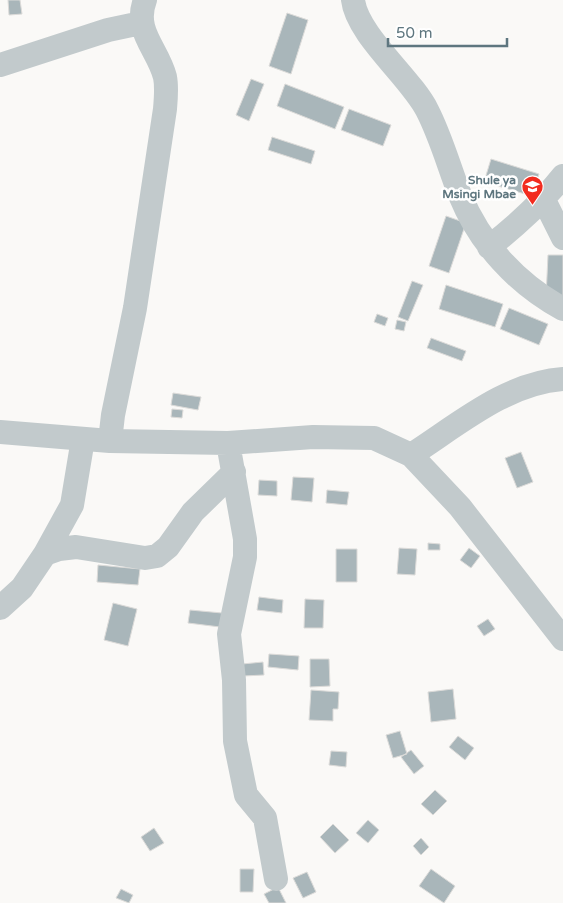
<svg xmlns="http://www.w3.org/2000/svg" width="563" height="903" font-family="'Varela Round',sans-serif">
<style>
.building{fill:#a9b6ba;stroke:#dcdbd9}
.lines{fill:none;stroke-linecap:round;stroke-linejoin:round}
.minor{stroke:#c2cacc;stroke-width:24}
.labels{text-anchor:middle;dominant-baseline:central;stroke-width:5;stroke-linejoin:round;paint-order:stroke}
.poi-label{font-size:12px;font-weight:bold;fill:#5e767f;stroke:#fff;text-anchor:end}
</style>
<rect width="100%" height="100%" fill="#faf9f7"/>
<path class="building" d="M8,0H20L22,14L9,15Z
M287,13L308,20L291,74L269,66Z
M251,79L264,84L249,121L236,115Z
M285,84L344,107L335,129L277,106Z
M349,109L391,125L383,146L341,130Z
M272,137L315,151L311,164L268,150Z
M491,159L539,174L532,196L484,182Z
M446,216L466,223L449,273L429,266Z
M548,255H563V298L546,297Z
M412,281L423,285L408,321L398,317Z
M446,285L503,304L495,327L439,309Z
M509,308L548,324L539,345L500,329Z
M377,314L388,318L385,326L374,322Z
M397,320L406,322L404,331L395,329Z
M431,338L466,351L462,361L427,348Z
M173,393L201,397L198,410L171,405Z
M172,409L183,410L182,418L171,417Z
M521,452L533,482L517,488L505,458Z
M293,477L314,478L312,502L291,500Z
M259,480L277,481V496L258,495Z
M327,490L349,492L347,505L326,503Z
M428,543L440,544V550H428Z
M399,548L417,549L415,575L397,574Z
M469,548L480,556L471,568L460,560Z
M336,549H357V582H336Z
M98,565L140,569L138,585L97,582Z
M259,597L283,600L282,613L257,610Z
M305,599L324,600L323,628H304Z
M113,603L137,609L128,646L104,640Z
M190,610L222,613L220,627L188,623Z
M488,619L495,629L484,636L477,626Z
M269,654L299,656L298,670L268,667Z
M310,659H329L330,686L310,687Z
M263,662L264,675L243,676L242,664Z
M453,689L456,719L431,722L428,692Z
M311,690L339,692L338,709H333V721L309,720Z
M400,731L407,754L393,758L386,735Z
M458,736L474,748L465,760L449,747Z
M411,750L424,766L414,774L401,757Z
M331,751L347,752L346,767L329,765Z
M435,790L447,801L433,815L421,804Z
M368,820L379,830L368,843L356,833Z
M333,824L349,840L335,853L320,837Z
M154,828L164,843L150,851L141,837Z
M421,838L429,847L421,855L413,846Z
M240,869H254L253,892H240Z
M431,869L455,886L444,903L419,886Z
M307,872L316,892L303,898L293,878Z
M278,887L286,903H269L264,894Z
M121,889L133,895L129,903L116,898Z"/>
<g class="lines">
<path class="minor" d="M353,0C357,35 411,78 427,110C441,137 449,167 460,195C480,244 517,284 563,309
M0,65L108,30L141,23
M544,200L563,238
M489,247C517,225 541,204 563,176
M0,432L110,441L228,443L313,437L374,438L411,455L460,507L563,639
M110,441L113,415L135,308L165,109C166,98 167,87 165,77C158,49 133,31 145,0
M228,443L245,539V557L229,634L234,680L235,741L246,795L265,818L276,879
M411,455C458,425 506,383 563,379
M45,554L72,505L83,439
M0,608L22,588L45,554L59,549L76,547L145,558L157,556L168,547L193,512L234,472"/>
</g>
<defs>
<symbol id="school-pin" viewBox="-11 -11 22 30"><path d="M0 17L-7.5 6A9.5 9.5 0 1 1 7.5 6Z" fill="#f22c1f" stroke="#fff"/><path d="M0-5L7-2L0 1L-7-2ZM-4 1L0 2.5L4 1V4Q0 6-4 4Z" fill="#fff"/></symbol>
</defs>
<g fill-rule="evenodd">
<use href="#school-pin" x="520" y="174" width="25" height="34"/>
</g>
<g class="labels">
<g class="poi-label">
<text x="516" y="180">Shule ya<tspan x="516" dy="14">Msingi Mbae</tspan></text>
</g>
</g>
<path d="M388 38v8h119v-8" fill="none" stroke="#5e767f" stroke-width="2.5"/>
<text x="396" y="38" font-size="15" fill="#5e767f" stroke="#ffffff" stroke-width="4" paint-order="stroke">50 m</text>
</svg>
